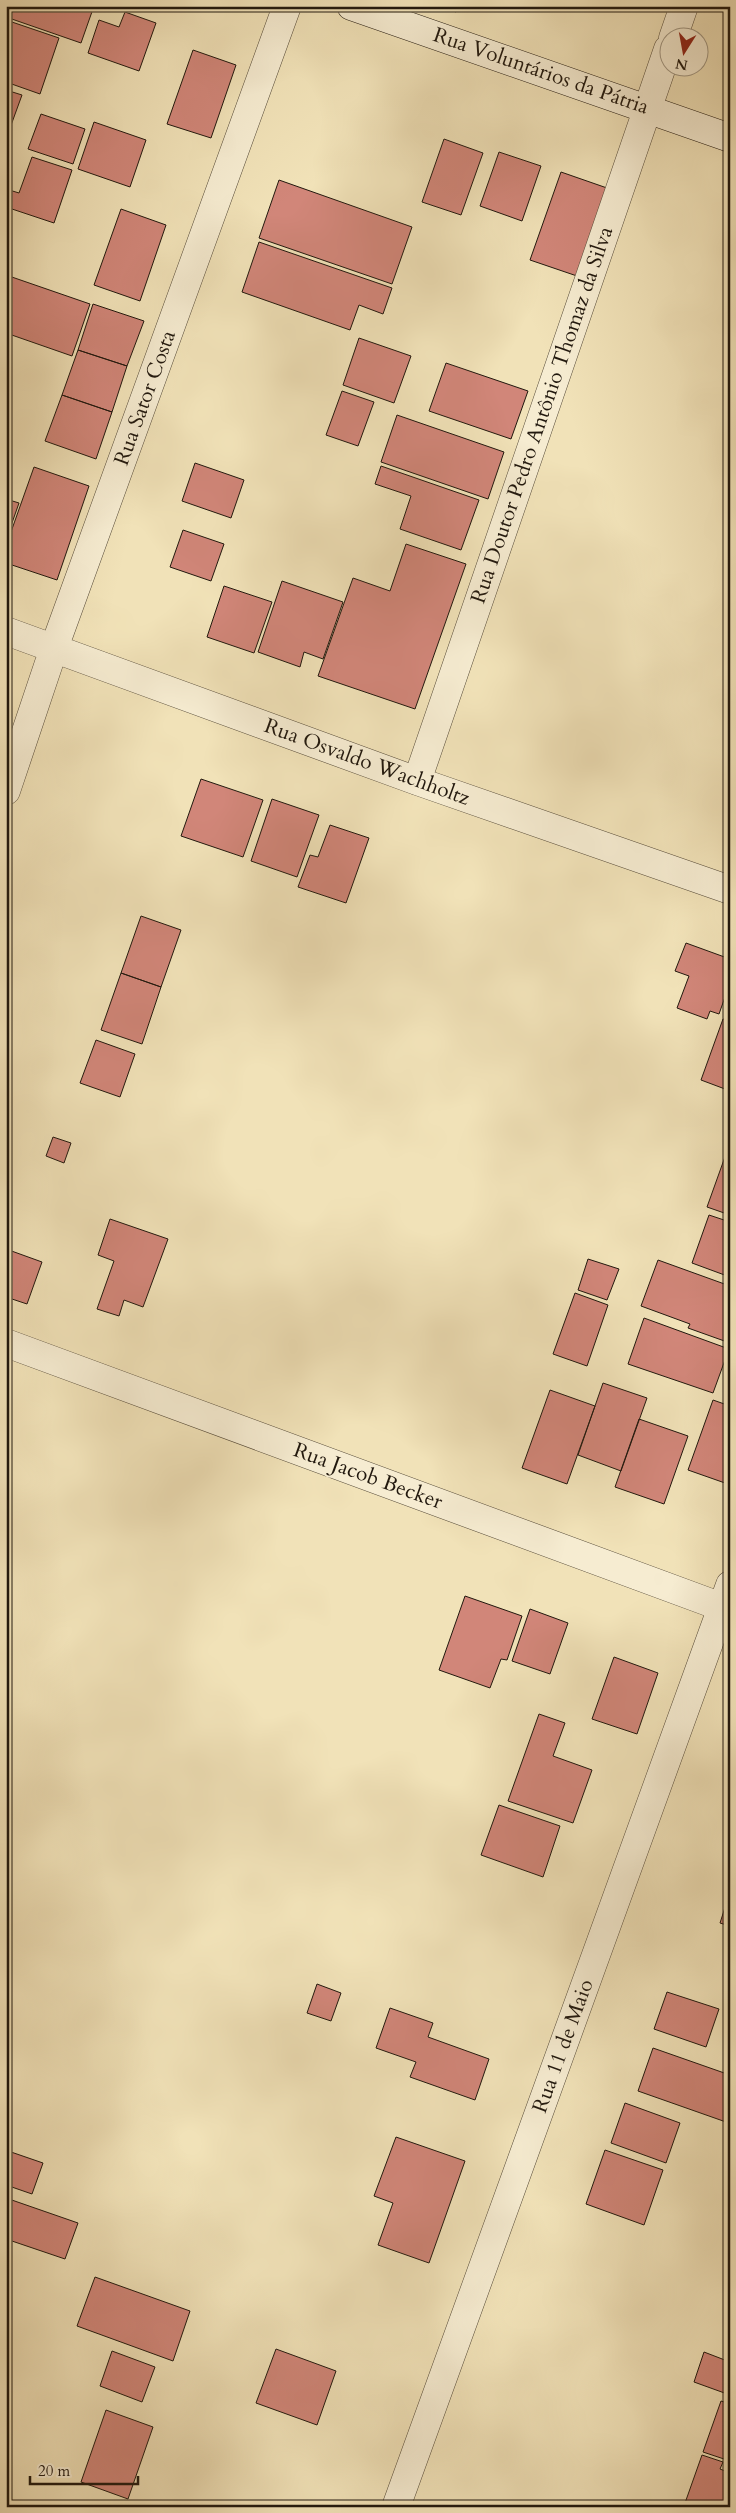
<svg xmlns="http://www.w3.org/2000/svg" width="736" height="2513" font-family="Cardo,serif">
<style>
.building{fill:#d18679;stroke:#21180e}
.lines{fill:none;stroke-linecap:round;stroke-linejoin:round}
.street-casing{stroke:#554a38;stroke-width:29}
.secondary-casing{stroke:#21180e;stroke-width:29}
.street{stroke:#f6ecd1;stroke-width:28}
.secondary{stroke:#f6ecd1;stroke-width:28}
.labels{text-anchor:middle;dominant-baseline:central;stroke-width:4;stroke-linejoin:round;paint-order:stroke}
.street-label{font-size:21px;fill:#21180e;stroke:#f6ecd1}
</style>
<rect width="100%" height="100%" fill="#f1e2b8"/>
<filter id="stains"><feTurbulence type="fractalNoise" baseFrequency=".004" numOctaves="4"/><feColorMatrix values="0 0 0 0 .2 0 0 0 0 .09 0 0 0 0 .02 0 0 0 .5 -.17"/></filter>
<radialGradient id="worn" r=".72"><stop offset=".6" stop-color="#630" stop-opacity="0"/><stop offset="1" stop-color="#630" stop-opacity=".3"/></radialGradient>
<path class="building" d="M6,6H94L81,43L6,17Z
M440,6H458L456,12Z
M125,12L156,23L139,71L88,53L99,20L119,27Z
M6,20L59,38L40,94L6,82Z
M193,50L236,65L211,138L167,124Z
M6,90L22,95L6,139Z
M41,114L85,129L73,164L28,149Z
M94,122L146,140L130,187L78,169Z
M444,139L483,153L461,215L422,202Z
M499,152L541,166L522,221L480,206Z
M32,157L72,170L54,223L6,207V189L19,193Z
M561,172L607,188L577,276L530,260Z
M279,180L412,227L392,284L259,238Z
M121,209L166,225L140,301L94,285Z
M259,242L392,288L383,314L359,305L350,330L242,292Z
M6,275L90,304L72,356L6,333Z
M93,304L144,321L127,366L78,350Z
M359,338L411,356L394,403L343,385Z
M78,350L127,366L112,412L62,395Z
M446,363L528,391L511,439L429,411Z
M342,391L374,402L358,446L326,435Z
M62,395L112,412L96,459L45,441Z
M397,415L504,452L488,499L381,462Z
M195,463L244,480L231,518L182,501Z
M381,466L479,500L461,550L400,529L411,496L375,484Z
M34,467L89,486L57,580L6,563V546Z
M6,499L19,503L6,540Z
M183,530L224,544L211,581L170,567Z
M406,544L466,564L415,709L318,676L353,578L390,591Z
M282,581L343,602L323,659L304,652L300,667L258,652Z
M224,586L272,602L254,653L207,637Z
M201,779L263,800L243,857L181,836Z
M272,799L319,815L297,877L251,861Z
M330,825L369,838L346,903L298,887L310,855L318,857Z
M141,916L181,930L161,987L121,973Z
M686,943L730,959V983L719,1014L710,1011L707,1019L677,1008L689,976L675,971Z
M121,973L161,987L142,1044L101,1030Z
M730,1016V1076L725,1089L701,1080L723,1019L728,1020Z
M96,1040L135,1054L120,1097L80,1083Z
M53,1137L71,1143L64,1163L46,1156Z
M726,1154L730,1156V1215L707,1207Z
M709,1215L730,1222V1277L692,1263Z
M110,1219L168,1239L143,1307L124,1300L119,1316L97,1309L114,1261L98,1255Z
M6,1249L42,1262L27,1304L6,1297Z
M588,1259L619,1269L607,1300L578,1290Z
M658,1260L730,1286V1343L688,1328L690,1324L641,1306Z
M575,1293L608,1305L587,1366L553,1354Z
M644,1318L729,1349L713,1393L628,1364Z
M603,1383L647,1398L621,1471L578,1455Z
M550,1390L595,1406L567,1484L522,1468Z
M713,1400L730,1406V1470L725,1483L688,1470Z
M639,1419L688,1436L664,1504L615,1487Z
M465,1596L522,1616L507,1660L501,1659L490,1688L439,1670Z
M530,1609L568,1623L550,1674L512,1661Z
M614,1657L658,1673L637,1734L592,1719Z
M539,1714L565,1723L553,1756L592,1770L573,1823L508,1801Z
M499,1805L560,1826L543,1877L481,1855Z
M729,1895H730V1926L720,1923Z
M317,1984L341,1993L331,2021L307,2013Z
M667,1992L719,2009L706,2047L654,2029Z
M390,2008L433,2023L428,2037L489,2059L475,2100L410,2077L416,2062L376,2048Z
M653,2048L730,2075V2112L726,2122L638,2091Z
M625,2103L680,2123L666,2163L611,2143Z
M396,2137L465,2161L429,2263L378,2245L393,2203L374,2196Z
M605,2150L663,2170L644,2225L586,2204Z
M11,2152L43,2163L32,2194L6,2185V2164Z
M6,2198L78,2223L65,2259L6,2239Z
M95,2277L190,2311L173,2361L77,2326Z
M276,2349L336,2371L317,2425L256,2403Z
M112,2351L155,2367L142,2402L100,2386Z
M704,2352L730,2362V2395L694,2382Z
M721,2401L730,2404V2461L703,2452Z
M106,2410L153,2427L128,2499L81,2482Z
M702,2455L723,2462L720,2469L730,2473V2507H696L685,2503Z"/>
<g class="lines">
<defs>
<path id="street" d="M673,38L684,6
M6,631L417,781L730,890
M417,781L668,49
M6,791L54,648L287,6
M6,1343L730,1610
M396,2507L730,1585"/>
<path id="secondary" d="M351,6L730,138"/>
</defs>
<use href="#street" class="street-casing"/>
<use href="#secondary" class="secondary-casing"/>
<use href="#street" class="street"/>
<use href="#secondary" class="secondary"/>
</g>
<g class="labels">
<g class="street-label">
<text transform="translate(541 71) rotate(19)">Rua Voluntários da Pátria</text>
<text transform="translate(145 398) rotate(-70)">Rua Sator Costa</text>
<text transform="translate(542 415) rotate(-71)">Rua Doutor Pedro Antônio Thomaz da Silva</text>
<text transform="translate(367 762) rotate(20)">Rua Osvaldo Wachholtz</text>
<text transform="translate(368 1476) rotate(20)">Rua Jacob Becker</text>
<text transform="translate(563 2046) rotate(-70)">Rua 11 de Maio</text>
</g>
</g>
<rect width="736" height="2513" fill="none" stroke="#f1e2b8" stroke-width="25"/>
<rect x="8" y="8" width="721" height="2498" fill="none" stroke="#21180e" stroke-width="2.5"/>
<rect x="12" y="12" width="711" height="2488" fill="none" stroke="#21180e"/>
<g transform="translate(684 52) rotate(191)"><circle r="24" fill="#f6ecd1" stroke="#a19783"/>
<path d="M0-4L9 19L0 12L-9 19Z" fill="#8f2418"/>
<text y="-8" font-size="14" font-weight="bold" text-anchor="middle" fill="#21180e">N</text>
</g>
<path d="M30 2476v8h108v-8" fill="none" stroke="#21180e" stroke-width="2.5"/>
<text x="38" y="2476" font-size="15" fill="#21180e" stroke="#f6ecd1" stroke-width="4" paint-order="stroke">20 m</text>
<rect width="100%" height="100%" filter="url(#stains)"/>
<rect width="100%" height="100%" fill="url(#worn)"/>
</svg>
